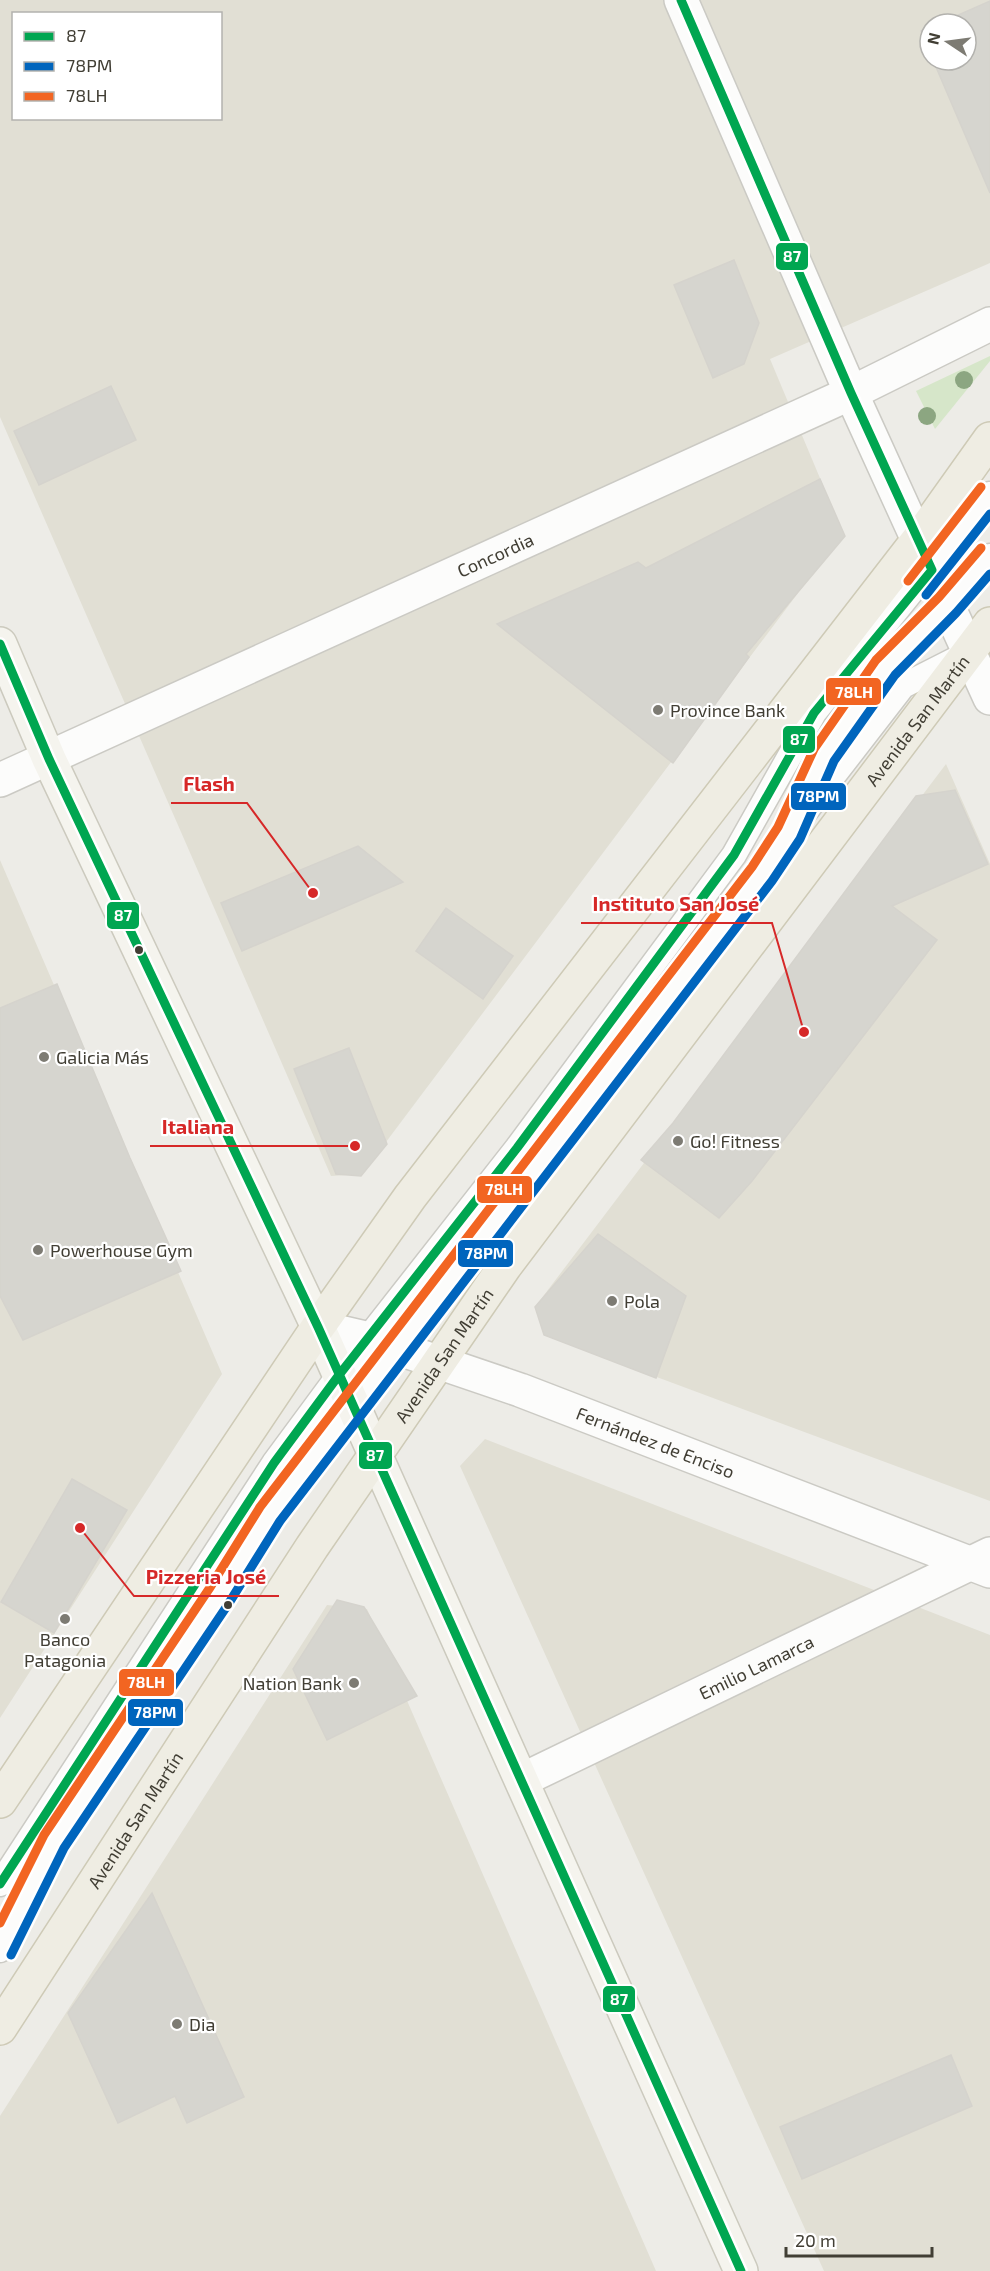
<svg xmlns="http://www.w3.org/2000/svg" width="990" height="2271" font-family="'Exo 2',sans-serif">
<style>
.residential{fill:#e1dfd4;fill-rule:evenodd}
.green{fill:#d6e6c9}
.building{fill:#d6d5cf;stroke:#d5d3cd;stroke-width:1.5}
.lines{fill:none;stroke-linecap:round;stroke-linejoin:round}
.service-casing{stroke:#cbcac4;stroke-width:27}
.minor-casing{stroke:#cbcac4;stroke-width:36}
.tertiary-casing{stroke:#cbcac4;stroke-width:36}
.secondary-casing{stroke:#cccabe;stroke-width:36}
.primary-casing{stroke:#cecab6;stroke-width:36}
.service{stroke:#fcfcfb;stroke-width:24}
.minor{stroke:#fcfcfb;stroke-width:33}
.tertiary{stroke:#fcfcfb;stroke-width:33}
.secondary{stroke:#f5f4ee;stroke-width:33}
.primary{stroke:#efede3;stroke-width:33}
.bus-1-casing{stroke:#fff;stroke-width:14}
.bus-2-casing{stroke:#fff;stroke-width:14}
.bus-3-casing{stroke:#fff;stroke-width:14}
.bus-1{stroke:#00a651;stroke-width:9}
.bus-2{stroke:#0065bd;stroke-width:9}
.bus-3{stroke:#f26522;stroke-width:9}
.tree{fill:#8ca681}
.poi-dot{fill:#7d7b73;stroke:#fff;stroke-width:2}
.bus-dot{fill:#413e34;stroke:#fff;stroke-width:2}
.labels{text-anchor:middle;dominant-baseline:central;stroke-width:4.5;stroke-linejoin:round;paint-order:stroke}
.street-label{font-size:18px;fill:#413e34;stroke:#fff}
.poi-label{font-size:18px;fill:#413e34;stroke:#fff;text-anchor:start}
.leader{fill:none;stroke:#d62828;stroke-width:2}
.callout-dot{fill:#d62828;stroke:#fff;stroke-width:2}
.callout-label{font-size:20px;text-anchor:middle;font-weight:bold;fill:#d62828;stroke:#fff;stroke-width:4.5;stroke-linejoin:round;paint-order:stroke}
.line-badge{stroke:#fff;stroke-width:2}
.badge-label{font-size:16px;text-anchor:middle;font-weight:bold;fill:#fff}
</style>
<rect width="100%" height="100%" fill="#edece7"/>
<path class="residential" d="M0,0H990V263L770,359L843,533L362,1174L331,1176L0,417ZM14,14H220V118H14ZM930,24H966V60H930Z
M946,764L990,864V1501L544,1335L535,1307Z
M0,860L222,1374L0,1718Z
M485,1439L990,1635V2271H824L460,1466Z
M327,1605L367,1609L656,2271H0V2116Z"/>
<path class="green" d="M990,356V361L935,429L916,391Z"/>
<path class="building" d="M990,1V193L933,60H966V24H938Z
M930,28V52L921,31Z
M734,260L759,323L744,364L713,378L674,285Z
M111,386L136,440L39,485L14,431Z
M820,479L845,536L746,654L749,657L673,763L497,624L638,562L646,568Z
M955,790L988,864L892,906L937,940L752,1181L719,1218L641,1160L673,1123L916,796Z
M358,846L403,882L242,951L221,903Z
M446,908L513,956L483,999L416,951Z
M57,984L130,1158L181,1271L23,1340L0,1296V1008Z
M349,1048L387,1144L361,1176L336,1174L294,1069Z
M598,1234L686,1296L656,1378L544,1335L535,1307Z
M72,1479L127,1510L54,1633L1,1602Z
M337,1600L364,1607L417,1696L327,1740L293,1669Z
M152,1893L244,2097L187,2123L175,2096L118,2123L68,2013Z
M951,2055L972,2106L802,2179L780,2127Z"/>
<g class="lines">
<defs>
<path id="service" d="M804,798L824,755L886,667L948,605L990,556
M0,1884L274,1463L339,1375L517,1148L734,855L814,713L990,494
M0,1950L54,1842L219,1596L270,1514L762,874L789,833L903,686L964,655"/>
<g id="minor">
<path d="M681,0L851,393L990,698"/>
<path id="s1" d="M0,780L851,393L990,324"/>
<path id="s2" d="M522,1780L990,1554"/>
</g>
<g id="tertiary">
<path id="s3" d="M318,1327L370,1339L520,1390L990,1571"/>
</g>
<path id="secondary" d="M0,644L49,759L318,1327L741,2271"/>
<g id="primary">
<path d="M0,1801L318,1327L410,1197L918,540L990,439"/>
<path id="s4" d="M0,2028L312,1547L505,1266L990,624"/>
</g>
</defs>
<use href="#service" class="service-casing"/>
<use href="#minor" class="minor-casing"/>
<use href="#tertiary" class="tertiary-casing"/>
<use href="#secondary" class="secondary-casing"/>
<use href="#primary" class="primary-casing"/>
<use href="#service" class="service"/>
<use href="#minor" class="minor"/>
<use href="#tertiary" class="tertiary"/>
<use href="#secondary" class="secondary"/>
<use href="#primary" class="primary"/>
<defs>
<path id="bus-1" d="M0,644L49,759L318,1327L741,2271
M0,1884L274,1463L339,1375L517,1148L734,855L814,713L932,570L851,393L681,0"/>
<path id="bus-2" d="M926,595L990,514
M11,1955L64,1848L229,1603L280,1521L772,881L800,839L834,761L895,675L956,613L990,574"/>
<path id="bus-3" d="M908,581L981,487
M0,1923L44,1835L209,1589L260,1507L752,867L778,827L814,749L876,660L939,597L981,548"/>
</defs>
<use href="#bus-1" class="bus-1-casing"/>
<use href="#bus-2" class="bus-2-casing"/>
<use href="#bus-3" class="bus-3-casing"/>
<use href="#bus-1" class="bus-1"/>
<use href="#bus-2" class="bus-2"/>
<use href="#bus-3" class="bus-3"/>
</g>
<g class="tree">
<circle cx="964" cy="380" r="9"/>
<circle cx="927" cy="416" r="9"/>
</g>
<g class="poi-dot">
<circle cx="658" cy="710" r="6"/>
<circle cx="44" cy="1057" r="6"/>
<circle cx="678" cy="1141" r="6"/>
<circle cx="38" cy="1250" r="6"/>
<circle cx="612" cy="1301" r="6"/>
<circle cx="65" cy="1619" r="6"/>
<circle cx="354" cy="1683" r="6"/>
<circle cx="177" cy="2024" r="6"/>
</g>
<g class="bus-dot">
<circle cx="139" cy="950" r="5"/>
<circle cx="228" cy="1605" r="5"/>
</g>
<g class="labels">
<g class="street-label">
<text stroke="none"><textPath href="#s1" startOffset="544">Concordia</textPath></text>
<text stroke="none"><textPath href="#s4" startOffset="1598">Avenida San Martín</textPath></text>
<text stroke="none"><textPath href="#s4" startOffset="806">Avenida San Martín</textPath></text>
<text stroke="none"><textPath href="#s3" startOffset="357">Fernández de Enciso</textPath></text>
<text stroke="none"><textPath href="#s2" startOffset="260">Emilio Lamarca</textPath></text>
<text stroke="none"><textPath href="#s4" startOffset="248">Avenida San Martín</textPath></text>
</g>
<g class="poi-label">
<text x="670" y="710">Province Bank</text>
<text x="56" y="1057">Galicia Más</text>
<text x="690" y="1141">Go! Fitness</text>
<text x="50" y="1250">Powerhouse Gym</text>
<text x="624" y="1301">Pola</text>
<text x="65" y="1639" text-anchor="middle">Banco<tspan x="65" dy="21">Patagonia</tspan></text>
<text x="342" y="1683" text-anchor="end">Nation Bank</text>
<text x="189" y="2024">Dia</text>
</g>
</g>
<path class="leader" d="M313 893L247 803H171M804 1032L772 923H581M355 1146L246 1146H150M80 1528L134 1596H279"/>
<g class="callout-dot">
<circle cx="313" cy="893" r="6"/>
<circle cx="804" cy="1032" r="6"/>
<circle cx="355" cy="1146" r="6"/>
<circle cx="80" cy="1528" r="6"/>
</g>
<g class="callout-label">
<text x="209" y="791">Flash</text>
<text x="676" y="911">Instituto San José</text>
<text x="198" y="1134">Italiana</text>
<text x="206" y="1584">Pizzeria José</text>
</g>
<g class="line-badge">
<rect x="775" y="242" width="34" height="29" rx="6" fill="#00a651"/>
<rect x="825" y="677" width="57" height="29" rx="6" fill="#f26522"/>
<rect x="782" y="725" width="34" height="29" rx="6" fill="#00a651"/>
<rect x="790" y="782" width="57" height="29" rx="6" fill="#0065bd"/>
<rect x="106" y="901" width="34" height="29" rx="6" fill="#00a651"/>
<rect x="476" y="1175" width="57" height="29" rx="6" fill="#f26522"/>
<rect x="457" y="1239" width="57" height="29" rx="6" fill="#0065bd"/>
<rect x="358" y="1441" width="35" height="29" rx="6" fill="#00a651"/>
<rect x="118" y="1668" width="57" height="29" rx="6" fill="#f26522"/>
<rect x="127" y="1698" width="57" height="29" rx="6" fill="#0065bd"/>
<rect x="602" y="1985" width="34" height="28" rx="6" fill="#00a651"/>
</g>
<g class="badge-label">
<text x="792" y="262">87</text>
<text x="854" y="698">78LH</text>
<text x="799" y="745">87</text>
<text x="818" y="802">78PM</text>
<text x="123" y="921">87</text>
<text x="504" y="1195">78LH</text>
<text x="486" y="1259">78PM</text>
<text x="375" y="1461">87</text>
<text x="146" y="1688">78LH</text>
<text x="155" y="1718">78PM</text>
<text x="619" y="2005">87</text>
</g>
<rect x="12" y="12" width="210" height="108" fill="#ffffff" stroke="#b3b2ae" stroke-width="1.5"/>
<rect x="24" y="32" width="30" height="9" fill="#00a651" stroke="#b3b2ae" stroke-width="1.5"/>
<text x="66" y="42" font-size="18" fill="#413e34">87</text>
<rect x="24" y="62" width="30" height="9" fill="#0065bd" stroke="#b3b2ae" stroke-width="1.5"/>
<text x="66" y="72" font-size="18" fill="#413e34">78PM</text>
<rect x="24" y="92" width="30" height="9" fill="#f26522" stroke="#b3b2ae" stroke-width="1.5"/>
<text x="66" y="102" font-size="18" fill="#413e34">78LH</text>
<g transform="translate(948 42) rotate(283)"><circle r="28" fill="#ffffff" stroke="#b3b2ae" stroke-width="1.5"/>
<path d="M0-4.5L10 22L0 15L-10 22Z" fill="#7d7b73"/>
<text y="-9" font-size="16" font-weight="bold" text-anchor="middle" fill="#413e34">N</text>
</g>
<path d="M786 2247v9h146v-9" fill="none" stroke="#413e34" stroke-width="3"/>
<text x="795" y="2247" font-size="18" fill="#413e34" stroke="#ffffff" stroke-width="4.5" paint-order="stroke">20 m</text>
</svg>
